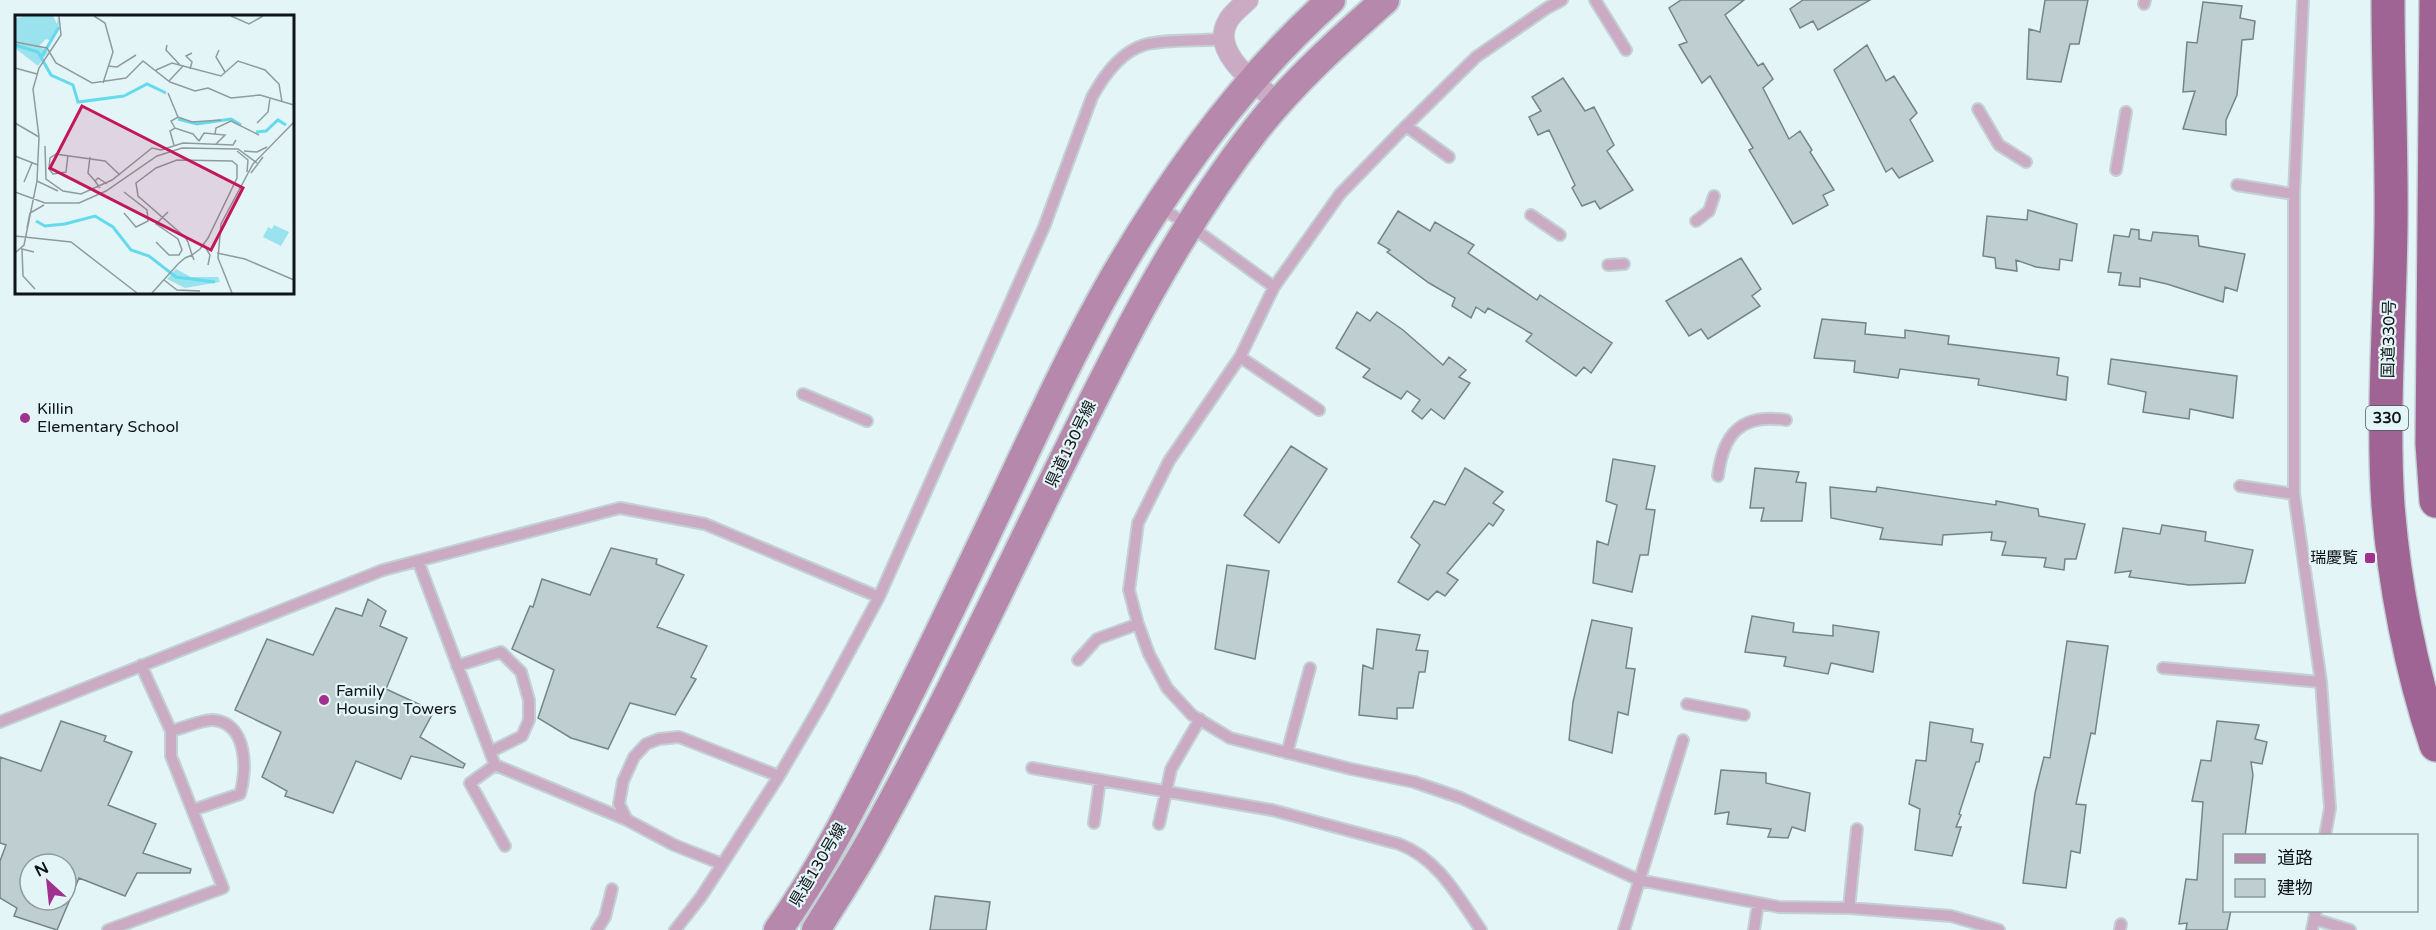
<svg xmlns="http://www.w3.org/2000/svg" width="2436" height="930" font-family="'Varela Round','Noto Sans JP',sans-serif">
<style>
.building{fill:#beced1;stroke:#758587;stroke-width:1.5;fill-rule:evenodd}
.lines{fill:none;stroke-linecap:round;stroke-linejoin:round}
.service-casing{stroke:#c2d1d4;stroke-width:14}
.minor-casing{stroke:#c2d1d4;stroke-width:22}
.secondary-casing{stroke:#c2d1d4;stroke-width:32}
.trunk-casing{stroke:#c2d1d4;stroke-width:36}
.service{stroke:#cbabc3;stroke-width:10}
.minor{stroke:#cbabc3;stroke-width:20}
.secondary{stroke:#b688ac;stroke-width:28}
.trunk{stroke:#a06494;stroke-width:33}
.poi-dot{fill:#a1318f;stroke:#e4f5f8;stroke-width:2}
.labels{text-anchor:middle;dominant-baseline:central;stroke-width:4.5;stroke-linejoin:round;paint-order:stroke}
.shield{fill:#e4f5f8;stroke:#4f585a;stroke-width:1.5}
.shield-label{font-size:15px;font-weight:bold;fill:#0f1516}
.street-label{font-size:16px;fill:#0f1516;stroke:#e4f5f8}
.poi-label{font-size:16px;fill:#0f1516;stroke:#e4f5f8;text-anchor:start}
.inset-river{fill:none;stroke:#64daec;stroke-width:3}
.inset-road{fill:none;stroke:#8f9b9e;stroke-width:1.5}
.view{fill:#c2185b;fill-opacity:0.15;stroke:#c2185b;stroke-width:3}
.inset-edge{fill:none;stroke:#0f1516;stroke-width:3}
</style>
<rect width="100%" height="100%" fill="#e4f5f8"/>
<path class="building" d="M1681,0H1744L1725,15L1758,66L1763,63L1773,79L1763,88L1789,139L1800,131L1812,150L1810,152L1834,190L1823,195L1828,205L1793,224L1749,150L1753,148L1710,76L1702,83L1679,45L1687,42L1669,8Z
M1803,0H1870L1818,30L1813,21L1800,28L1790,9Z
M2045,0H2088L2079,44H2070L2061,82L2027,79L2029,29L2040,32Z
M2203,2L2242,6L2240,18L2255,21L2253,39L2242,40L2237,95L2226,120V135L2183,129L2195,91L2183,92L2187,42L2197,43Z
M1867,45L1886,81L1894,76L1917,113L1910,120L1933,161L1899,178L1892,168L1886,172L1834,70Z
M1563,78L1585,111L1594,107L1614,145L1607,151L1633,190L1600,209L1595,201L1582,206L1572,188L1575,185L1549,130L1538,135L1529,117L1541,111L1532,97Z
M2028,210L2077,224L2072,261L2060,259L2059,270L2036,267L2016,260L2017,271L1996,268L1995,258L1983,256L1987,216L2027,220Z
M1398,211L1430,231L1435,222L1474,245L1468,253L1537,300L1540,295L1612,343L1591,373L1584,367L1576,376L1526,341L1532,334L1488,308L1485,313L1476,307L1471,318L1452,306L1455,298L1429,283L1387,252L1390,250L1378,243Z
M2131,229L2139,230V239L2151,241L2153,232L2198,236L2199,246L2245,254L2237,291L2225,287L2223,302L2167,284L2140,278V287L2119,285L2121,273L2108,272L2114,235L2129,237Z
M1741,258L1761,289L1752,296L1760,306L1708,339L1701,329L1689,336L1666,301Z
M1357,312L1370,321L1377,312L1403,330L1443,365L1449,357L1466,370L1459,377L1470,383L1444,419L1431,409L1422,419L1412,411L1420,400L1407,391L1401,399L1363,377L1370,369L1336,348Z
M1822,319L1866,323L1865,334L1905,338V330L1949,336L1948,344L2059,358L2057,375L2068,377L2066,400L1978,385L1979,379L1900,369L1898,378L1854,372L1855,361L1814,358Z
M2111,359L2237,376L2233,418L2190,409L2189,419L2143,412L2146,392L2108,384Z
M1291,446L1327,469L1279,543L1244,515Z
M1613,459L1655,466L1646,509L1655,510L1648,555H1640L1632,592L1593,583L1597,541L1608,545L1617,505L1606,501Z
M1465,468L1503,492L1493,503L1504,510L1493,526L1489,523L1447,573L1458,580L1445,596L1437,591L1428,600L1398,582L1420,545L1411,537L1434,501L1445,505Z
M1755,468L1799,472L1796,482L1806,483L1802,521H1761L1764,508H1750Z
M1830,487L1876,492L1877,487L1996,505V501L2038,509L2039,516L2085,524L2076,559H2065L2064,570L2044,567L2046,558L2002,555L2006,542L1991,540L1992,532L1943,535L1942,545L1880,539L1883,528L1831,518Z
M2162,525L2206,532L2205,541L2253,550L2245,583L2189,585L2129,577L2131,571L2115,573L2123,528L2160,534Z
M611,548L657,559L656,564L684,575L657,627L707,646L691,677L696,679L675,715L630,703L608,749L571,738L538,718L554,670L512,649L530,606L533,607L542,579L590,595Z
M1227,565L1269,571L1255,659L1215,649Z
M368,599L386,611L380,626L407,638L386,689L434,711L420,737L465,764L463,768L411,756L401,779L356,761L333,813L285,796L287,791L262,777L281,732L235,710L267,639L313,655L336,608L362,616Z
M1752,616L1794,623L1793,632L1833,636V625L1879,632L1873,672L1831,663L1828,674L1784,666L1786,657L1745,652Z
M1592,620L1632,628L1626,668L1635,669L1628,715L1618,712L1612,753L1569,740L1573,702Z
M1377,629L1420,635L1416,650L1428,651L1425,672H1419L1413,708H1397V719L1359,715L1363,665L1373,669Z
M2067,641L2108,646L2095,734L2091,733L2076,804L2086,805L2080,853L2071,851L2066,888L2023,883L2035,793L2044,757L2050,758Z
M61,721L106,736L104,741L132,752L108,805L156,824L143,853L191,869L190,873H137L125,896L79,878L57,930L14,916L17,908L0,898V861L6,845L0,843V757L41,771ZM30,864H66V900H30Z
M2217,721L2259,725L2255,739L2267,742L2262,764L2251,762L2253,775L2245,836H2224V910H2231L2227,930H2186L2187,923L2179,924L2186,879L2197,880L2203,802L2192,801L2201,760L2211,761Z
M1930,722L1973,729L1971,742L1983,744L1979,762H1976L1959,814L1961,815L1956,827H1961L1952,856L1915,850L1920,809L1909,804L1916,760L1926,761Z
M1721,770L1766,773V783L1810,793L1805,831L1792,827L1788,838L1768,837L1771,829L1727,824L1729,812L1715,814Z
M935,896L990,902L986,930H930Z"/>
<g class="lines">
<defs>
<path id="service" d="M1562,0L1547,8L1476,57L1406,126L1340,194L1274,287L1240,357L1169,461L1138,523L1129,590L1138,624L1149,654L1167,688L1192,715L1230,738L1351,769L1414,782L1461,798L1639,880L1779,907L1849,908L1951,916L1999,930
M1595,0L1626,50
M2303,0L2294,194V494L2321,682L2330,808L2325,836
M2144,4L2145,0
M1978,109L1999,145L2026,162
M1406,126L1449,157
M2116,170L2126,112
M2237,185L2294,194
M1159,207L1189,225L1274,287
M1531,215L1560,235
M1696,221L1709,211L1714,196
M1608,265L1624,264
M1240,357L1319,410
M803,394L867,421
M1718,476C1723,434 1741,413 1786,420
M2240,486L2294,494
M418,561L495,765L627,820
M1078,660L1097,639L1138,624
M457,666L501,652L521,672L529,700V720L522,736L490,752
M2163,668L2321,682
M1687,704L1744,715
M0,722L383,570L620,508L705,524L879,597
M171,731C181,729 203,719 213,720C248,723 247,770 240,794L193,810
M1287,753L1310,668
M495,765L470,783L505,846
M1032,768L1272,810L1399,844C1439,859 1458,897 1481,930
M1094,823L1100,780
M1159,824L1171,769L1200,719
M722,864L674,845L627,820L619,804L623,781L634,757L646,744L659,739L679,737L779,776
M1849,908L1857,829
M2314,919L2350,930
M108,930L223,888L171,756V731L141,665
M597,930L605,917L612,889
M675,930L701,897L779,776L820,706L879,597L1044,227L1092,97C1103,77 1120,52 1144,45C1161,39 1204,41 1224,39
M1624,930L1683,740
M1754,930L1758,903
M2120,930L2121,924
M2312,930L2316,910"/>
<path id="minor" d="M1248,0C1242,6 1232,13 1228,21C1209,53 1259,86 1279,103"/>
<path id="secondary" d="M778,930C825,864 860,792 896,720C937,639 976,556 1015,474C1046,408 1077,342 1113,279C1172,177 1244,78 1331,0
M816,930C836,897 858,865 876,831C936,723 989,612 1043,501C1107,372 1168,242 1257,128C1294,81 1340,40 1385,0"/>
<path id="trunk" d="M2388,0C2388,76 2392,152 2391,227C2390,319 2382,414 2388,505C2394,583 2411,671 2436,745
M2436,0L2432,444L2436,501"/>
</defs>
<use href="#service" class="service-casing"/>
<use href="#minor" class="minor-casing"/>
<use href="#secondary" class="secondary-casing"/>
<use href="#trunk" class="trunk-casing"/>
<use href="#service" class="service"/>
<use href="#minor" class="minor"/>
<use href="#secondary" class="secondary"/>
<use href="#trunk" class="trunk"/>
</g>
<g class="poi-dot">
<circle cx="25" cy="418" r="6"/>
<rect x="2364" y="552" width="12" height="12" rx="3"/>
<circle cx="324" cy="700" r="6"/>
</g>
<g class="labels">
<rect class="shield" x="2366" y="406" width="42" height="24" rx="4.5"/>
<g class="shield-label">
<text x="2387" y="418">330</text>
</g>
<g class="street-label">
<text transform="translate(2389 339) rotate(-89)">国道330号</text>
<text transform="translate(1071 444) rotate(-64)">県道130号線</text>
<text transform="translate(818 865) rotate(-59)">県道130号線</text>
</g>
<g class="poi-label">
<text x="37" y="409">Killin<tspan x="37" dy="18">Elementary School</tspan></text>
<text x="2358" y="558" text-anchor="end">瑞慶覧</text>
<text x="336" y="691">Family<tspan x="336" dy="18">Housing Towers</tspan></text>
</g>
</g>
<g transform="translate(15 15)">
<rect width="279" height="279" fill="#e4f5f8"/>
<path d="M8,1H38L42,9L43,2L45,8L37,26L31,24L24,31L33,37L23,51L0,33V4ZM259,210L274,217L266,231L248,222L253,212L257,214ZM161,254L176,262H203L205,267L170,273L152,264Z" fill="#9ae2ee"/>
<path class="inset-river" d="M0,30L23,37L36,60L58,70L63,87L109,81M27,41L44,12M109,81L132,69L151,78M163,104L182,109L216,104L226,110M241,117L251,116L263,105L271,110M21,206L30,211L50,209L80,201L98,212L116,235L134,241L161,262L200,267"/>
<path class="inset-road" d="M79,1L90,8L98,37L88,68M216,1L234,9L248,1M0,27L32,33L41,48L77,68L111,63L128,46L155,67L180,76L193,73L216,83L245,80L279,90M152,30L151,35L165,50M204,35L201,42L210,57M93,51L102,52L121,40M0,53L22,59M175,54L177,47L171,41L177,38M141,55L157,48L206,61L223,46L250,55L264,69L267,87M154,66L168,51M153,78L163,102M0,108L24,122M242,108L253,97L255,83M160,113L156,106L163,102L177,107L206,105M200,119L201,113L216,106L244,120M184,126L189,118L210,120L201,129M159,130L155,116L160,113L178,119L184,126M30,131L31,164L48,176L66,179L97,165L137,133L146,135M146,135L168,128L218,130L221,125M222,136L233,145L232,157M229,136L242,137L252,132M40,139L90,146L105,160M41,139L35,143L34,154L38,159L51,157L53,140M0,141L23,150M75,142L73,158L80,166M236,158L248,142M22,166L43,176M9,167L17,148M85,173L80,166L83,163L92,169M0,177L30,188H64L91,176L142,141L167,133L223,134L242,148M109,177L132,195L133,206L121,212L109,198M12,213L15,198L29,190M0,221L56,227L122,278M141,227L154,240H164L167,235L163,224L141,209L153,197M189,230L195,240L193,250M19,237L7,234L8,261L20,274M0,238L9,230L22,166L24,122L18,74L24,53L46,20L44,1M202,238L230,244L279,265M149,265L162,275L185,276M137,278L163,249L170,243L177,240L185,234L193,223L222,163V150L217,146L162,145L141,153L121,168L123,181L170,222L173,227L177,240L179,245M217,278L203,243L206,209L238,149L279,107"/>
<path class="view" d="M67,91L228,173L196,235L35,153Z"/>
<rect width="279" height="279" class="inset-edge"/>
</g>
<rect x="2223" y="834" width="195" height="78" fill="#e4f5f8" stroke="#8f9b9e" stroke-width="1.5"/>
<rect x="2235" y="854" width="30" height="9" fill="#b688ac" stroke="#8f9b9e" stroke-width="1.5"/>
<text x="2277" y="864" font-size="18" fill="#0f1516">道路</text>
<rect x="2235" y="879" width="30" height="18" fill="#beced1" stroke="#8f9b9e" stroke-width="1.5"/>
<text x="2277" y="894" font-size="18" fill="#0f1516">建物</text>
<g transform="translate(48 882) rotate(333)"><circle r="28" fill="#e4f5f8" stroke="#8f9b9e" stroke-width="1.5"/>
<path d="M0-4.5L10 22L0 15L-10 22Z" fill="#a1318f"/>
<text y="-9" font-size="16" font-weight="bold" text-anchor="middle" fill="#0f1516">N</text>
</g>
</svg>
